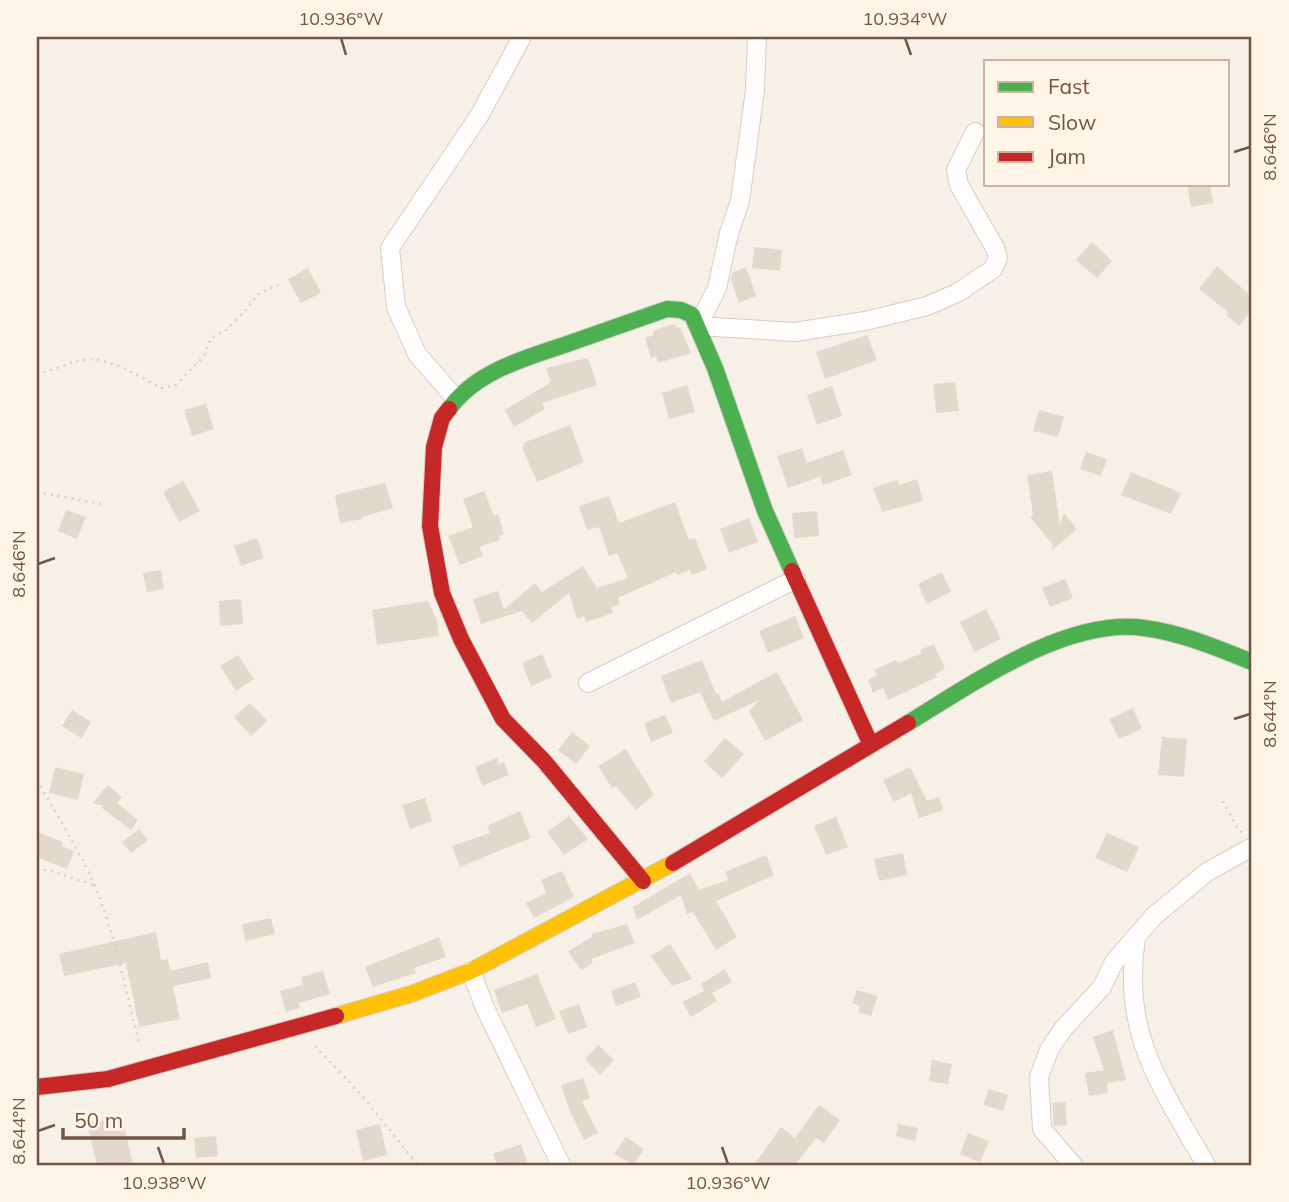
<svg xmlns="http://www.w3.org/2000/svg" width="1289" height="1202" font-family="Mulish,sans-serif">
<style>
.building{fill:#e2d8ce}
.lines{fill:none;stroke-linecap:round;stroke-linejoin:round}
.street-casing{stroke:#d7cdc4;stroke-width:20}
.fast-casing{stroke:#d6ccc3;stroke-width:18}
.slow-casing{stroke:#d6ccc3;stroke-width:18}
.jam-casing{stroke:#d6ccc3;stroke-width:18}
.path{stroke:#d9cfca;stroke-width:2.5;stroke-dasharray:2 5;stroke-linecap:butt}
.street{stroke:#fefdfb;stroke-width:18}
.fast{stroke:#4caf50;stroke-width:16}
.slow{stroke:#ffc107;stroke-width:16}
.jam{stroke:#c62828;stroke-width:16}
.ticks{fill:none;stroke:#735546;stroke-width:2.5}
.neatline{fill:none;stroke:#735546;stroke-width:2.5}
.ticks-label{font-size:18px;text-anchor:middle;fill:#735546}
</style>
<rect width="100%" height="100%" fill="#f6f0e6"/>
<path class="building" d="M1187,184H1210L1213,203L1191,207Z
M1092,242L1112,261L1097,278L1076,260Z
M754,247L782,250L780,271L752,268Z
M1217,266L1252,297V310L1239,326L1226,315L1228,312L1199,289Z
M746,267L756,296L739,303L731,279L732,273Z
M308,268L321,293L301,303L288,279Z
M669,325H676L677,328L680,327L691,353L658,363L656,356L651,358L645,338L654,335L653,331Z
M867,335L877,360L825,379L816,352Z
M588,358L597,385L542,403L545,409L514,427L505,410L551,382L546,368Z
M955,382L959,411L936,413L933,384Z
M687,385L695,412L669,419L662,393Z
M832,386L842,416L817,425L807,395Z
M206,404L214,429L192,436L184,410Z
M1039,410L1064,417L1058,437L1033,431Z
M570,425L584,462L537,482L522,447L525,446L523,443Z
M802,448L807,463L843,450L852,475L823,485L820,477L788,488L777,456Z
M1086,452L1107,459L1101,476L1080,469Z
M1052,471L1060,525L1064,513L1077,529L1051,551L1053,545L1030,517L1033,514L1027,475Z
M1131,472L1181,493L1171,514L1121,495Z
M917,479L923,501L882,512L873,488L897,480L899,485Z
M183,481L200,511L179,522L163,492Z
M385,483L393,508L362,517V519L340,523L335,495Z
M484,491L494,516L498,514L504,534L499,536L500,540L479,547L483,556L460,565L448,536L473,527L463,499Z
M609,496L619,523L675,502L689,540L695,538L707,569L692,575L690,570L677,575L676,572L618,598L620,605L611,607L613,613L586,622L584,616L577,619L569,593L532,623L522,611L481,624L473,599L498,591L504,609L535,583L542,592L583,566L597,588L628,578L617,553L609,556L599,527L587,530L579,506Z
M66,510L86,517L77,539L58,531Z
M817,511L819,536L794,538L792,513Z
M749,518L758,542L729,553L720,529Z
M257,538L264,558L241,566L234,546Z
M161,570L164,589L147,592L143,573Z
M942,572L951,592L927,604L918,584Z
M1065,579L1073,598L1050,607L1042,588Z
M241,599L243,624L220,626L219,601Z
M428,601L437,621L439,636L377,645L372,610Z
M986,609L1001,639L975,652L960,622Z
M795,616L804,638L768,653L759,631Z
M934,644L945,669L935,674L937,677L888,700L883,688L873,693L868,680L877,675L874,670L896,660L898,663L922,653L920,650Z
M542,654L552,677L531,686L522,663Z
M238,655L254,679L236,691L220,666Z
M702,660L716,694L718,693L722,702L777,672L803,720L765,741L749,711L759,700L714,721L700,692L671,703L661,676Z
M250,703L267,721L251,736L234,717Z
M1133,708L1142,729L1119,739L1109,719Z
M72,710L91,722L81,738L62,726Z
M665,715L673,733L651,742L644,723Z
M572,732L590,746L576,764L558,750Z
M1162,737L1187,739L1184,777L1158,775Z
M725,738L744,754L722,778L704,761Z
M626,749L654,795L636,810L616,786L612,788L598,766Z
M497,758L499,764L504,762L509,775L482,786L475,767Z
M55,767L84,774L78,800L49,793Z
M910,767L927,801L939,797L943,810L919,818L911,793L894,802L883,780Z
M108,785L122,797L117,803L138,820L131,830L102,808L104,806L93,803Z
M425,798L432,821L410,829L402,805Z
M520,811L531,838L460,867L452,846L490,833L487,826Z
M569,816L588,839L564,855L547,832Z
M836,817L848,847L826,855L814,826Z
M139,829L148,840L131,853L122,842Z
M37,832L63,842L62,847L74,851L67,869L37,857Z
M1107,833L1139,847L1127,872L1095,858Z
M903,853L907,875L879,881L874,859Z
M766,855L774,875L716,901L737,937L716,950L693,912L687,914L681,895L637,920L633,907L690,873L699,890L728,880L725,872Z
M562,871L574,897L534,918L526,903L546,893L541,880Z
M271,918L275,934L245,941L242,924Z
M627,924L635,943L591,959L593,963L581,970L568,951L592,937V934Z
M156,932L161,960L168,959L170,971L208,962L211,978L173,986L180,1019L139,1027L126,963L64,976L59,954Z
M439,937L446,957L414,968L416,973L373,987L365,967Z
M670,944L692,979L672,986L651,956Z
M725,969L732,982L712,993L717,1001L691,1017L682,1002L704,991L701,984Z
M323,971L330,994L298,1003L300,1008L286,1012L280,991L303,985L301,977Z
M537,974L556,1019L536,1027L527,1004L502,1013L494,990Z
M635,982L641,997L616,1006L611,991Z
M857,990L878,996L871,1016L858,1012L860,1006L852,1003Z
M579,1004L587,1027L568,1034L559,1011Z
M1113,1030L1126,1080L1107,1083L1108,1093L1089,1096L1085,1073L1104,1070L1093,1037Z
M598,1045L614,1060L600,1074L585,1059Z
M932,1060L952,1064L948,1084L929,1081Z
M583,1078L590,1098L582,1101L598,1133L584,1140L569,1109L561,1085Z
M989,1089L1008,1095L1003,1111L983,1105Z
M1065,1102L1067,1125L1054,1126L1052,1103Z
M819,1105L840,1120L824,1143L816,1138L795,1165H754L781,1127L795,1138Z
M122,1116L133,1165H97L87,1124Z
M380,1124L387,1155L363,1161L356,1130Z
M898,1124L918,1128L915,1141L896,1136Z
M968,1133L989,1141L980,1162L960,1154Z
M216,1136L218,1156L196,1158L194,1138Z
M626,1137L644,1149L633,1165L614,1154Z
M521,1144L528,1165H497L493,1154Z"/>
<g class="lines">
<defs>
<path id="street" d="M757,37L755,90L740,201L729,233L717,288L698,326L795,332L865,321L927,306L957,293L993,269L998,258L995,248L959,185L956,170L975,132
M456,399L417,354L396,307L390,248L479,116L522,37
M588,683L796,579
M1136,938C1121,1034 1161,1086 1206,1165
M471,971L485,1008L561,1165
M1073,1165L1042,1129L1039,1077L1049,1050L1063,1029L1102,987L1114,962L1154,916L1207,872L1252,847"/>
<path id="fast" d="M449,409C477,370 527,358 570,343C602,332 635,320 667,309L681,310L692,315L715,368L765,511L792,571
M908,723C972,684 1067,617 1144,628C1182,633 1217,648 1252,662"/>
<path id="slow" d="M336,1016L411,994L471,971L673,863"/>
<path id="jam" d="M449,409L442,418L434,447L430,526L442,593L461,639L503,719L544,761L643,881
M792,571L871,745
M673,863L908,723
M37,1087L108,1079L336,1016"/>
</defs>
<use href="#street" class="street-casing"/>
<use href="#fast" class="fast-casing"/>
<use href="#slow" class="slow-casing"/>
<use href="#jam" class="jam-casing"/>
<path class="path" d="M37,375L76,361L96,359L122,367L161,388L176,385L204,356L211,338L226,330L246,310L258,294L282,283
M37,492L102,504
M37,780C56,814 78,848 94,884C115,935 126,992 140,1046
M1223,801L1239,831L1244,834
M37,870H48L94,885
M315,1046L363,1097L418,1165"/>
<use href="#street" class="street"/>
<use href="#fast" class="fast"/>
<use href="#slow" class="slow"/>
<use href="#jam" class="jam"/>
</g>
<path class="ticks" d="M341,38L346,55M905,38L911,55M1234,152L1250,147M38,564L55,558M1234,719L1250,714M38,1131L55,1125M158,1147L164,1164M722,1147L728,1164"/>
<rect width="1289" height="1202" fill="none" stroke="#fff4e6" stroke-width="77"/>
<rect x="984" y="60" width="245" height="126" fill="#fff4e6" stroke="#c7b4a6" stroke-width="2"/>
<rect x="998" y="82" width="35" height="10" fill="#4caf50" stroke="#c7b4a6" stroke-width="2"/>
<text x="1048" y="94" font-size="21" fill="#735546">Fast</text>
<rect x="998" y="117" width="35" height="10" fill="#ffc107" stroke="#c7b4a6" stroke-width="2"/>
<text x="1048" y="130" font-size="21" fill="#735546">Slow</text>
<rect x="998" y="152" width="35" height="10" fill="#c62828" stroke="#c7b4a6" stroke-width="2"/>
<text x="1048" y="164" font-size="21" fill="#735546">Jam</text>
<path d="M63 1128v10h121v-10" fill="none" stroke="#735546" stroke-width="3.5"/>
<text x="74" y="1128" font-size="21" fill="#735546" stroke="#fff4e6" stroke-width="5" paint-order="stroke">50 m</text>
<rect x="38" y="38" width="1212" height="1126" class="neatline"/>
<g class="ticks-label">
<text x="341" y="25">10.936°W</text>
<text x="905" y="25">10.934°W</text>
<text transform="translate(1270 147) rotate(-90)" y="6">8.646°N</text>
<text transform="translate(19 564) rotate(-90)" y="6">8.646°N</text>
<text transform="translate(1270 714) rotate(-90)" y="6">8.644°N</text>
<text transform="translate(19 1131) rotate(-90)" y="6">8.644°N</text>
<text x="164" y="1189">10.938°W</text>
<text x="728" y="1189">10.936°W</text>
</g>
</svg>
